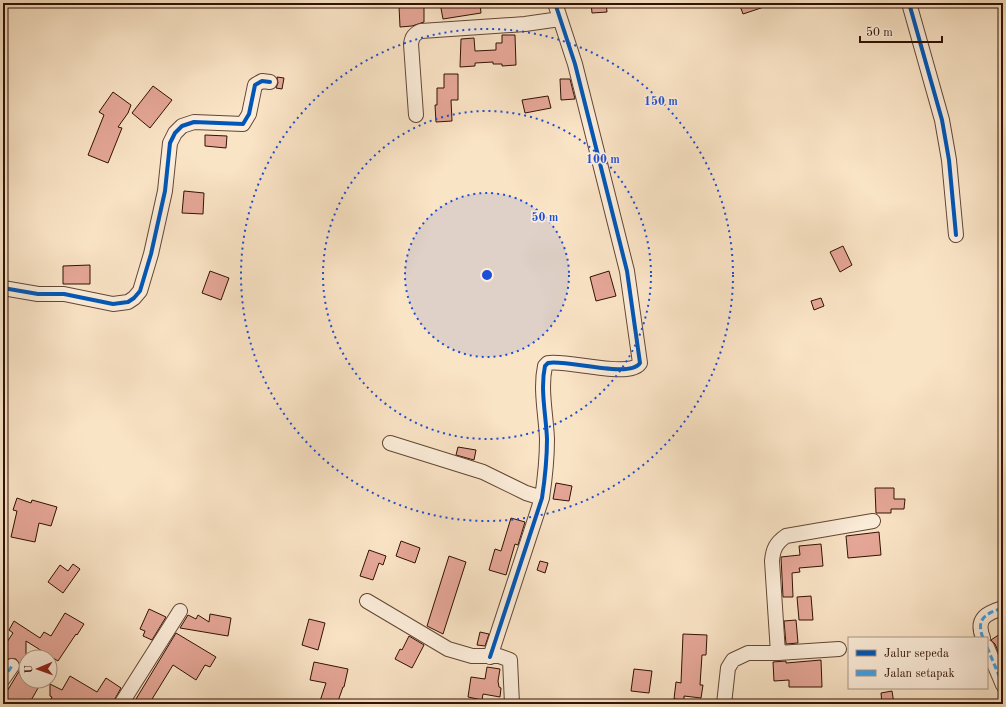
<svg xmlns="http://www.w3.org/2000/svg" width="1006" height="707" font-family="'Old Standard TT',serif">
<style>
.building{fill:#e6a798;stroke:#301103}
.lines{fill:none;stroke-linecap:round;stroke-linejoin:round}
.minor-casing{stroke:#624634;stroke-width:16}
.minor{stroke:#fcedda;stroke-width:14}
.quiet{stroke:#3ea1e9;stroke-width:3;stroke-dasharray:6 3;stroke-linecap:butt}
.cycleway-casing{stroke:#fcedda;stroke-width:6}
.cycleway{stroke:#0057b8;stroke-width:4}
.ring{fill:none;stroke:#1d4ed8;stroke-width:2;stroke-dasharray:2 4}
.centre{fill:#1d4ed8;stroke:#fcedda;stroke-width:2}
.ring-label{font-size:12px;text-anchor:middle;font-weight:bold;fill:#1d4ed8;stroke:#fcedda;stroke-width:3.5;stroke-linejoin:round;paint-order:stroke}
</style>
<rect width="100%" height="100%" fill="#fae4c6"/>
<filter id="stains"><feTurbulence type="fractalNoise" baseFrequency=".005" numOctaves="4"/><feColorMatrix values="0 0 0 0 .2 0 0 0 0 .09 0 0 0 0 .02 0 0 0 .5 -.17"/></filter>
<radialGradient id="worn" r=".72"><stop offset=".6" stop-color="#630" stop-opacity="0"/><stop offset="1" stop-color="#630" stop-opacity=".3"/></radialGradient>
<path class="building" d="M440,3H480L481,13L443,19Z
M591,3H606L607,12L592,13Z
M739,3H770V5L743,14Z
M424,5V22L412,26L400,27L399,6Z
M502,35H515L516,65L502,66V64H493V62L475,63V66L460,67L461,39L474,38L475,51L496,50V43H502Z
M444,74H458V100H451L452,121L436,122L435,105H437V88H444Z
M277,77L284,78L282,89L276,88L278,83Z
M560,79H570L575,99L561,100Z
M153,86L172,100L150,128L132,113Z
M113,92L131,105L128,113L118,127L122,128L108,163L88,155L104,115L99,112Z
M548,96L551,108L525,113L522,100Z
M205,135L227,136L226,148L205,146Z
M184,191L204,193L203,214L182,213Z
M843,246L852,265L840,272L830,252Z
M90,265V284H63V266Z
M210,271L229,278L221,300L202,293Z
M609,271L616,296L596,301L590,277Z
M821,298L824,306L814,310L811,301Z
M458,447L476,450L474,460L456,455Z
M556,483L572,486L569,501L553,499Z
M875,488H894V499H905L904,509H891V513H876Z
M17,498L31,503L32,500L57,507L51,526L39,523L35,542L11,537L17,511L13,510Z
M511,518L525,522L518,545L515,544L506,575L489,570L495,549L501,551Z
M879,532L881,555L848,558L846,536Z
M401,541L420,548L415,563L396,556Z
M821,544L823,566L799,568L800,572L792,573L793,597H783L781,557L800,555L799,546Z
M369,550L386,556L383,565L379,563L373,580L360,576Z
M449,556L466,562L443,634L427,626Z
M540,561L548,563L545,573L537,570Z
M73,564L80,569L63,593L48,582L60,565L68,571Z
M811,596L813,620H799L797,597Z
M149,609L166,617L152,640L143,636L145,631L140,629Z
M65,613L84,624L77,635L76,634L58,661L26,641V681H42L29,704H3V698L21,668L16,659H7L3,656V648L13,633L9,630L14,621L40,638L44,632L51,636Z
M210,614L231,618L228,636L180,628L188,615L196,619L198,615L209,622Z
M309,619L325,623L318,650L302,645Z
M796,620L798,643L786,644L784,621Z
M480,632L489,634L485,646L477,645Z
M1003,632V663L995,644L991,640Z
M176,633L216,657L210,667L205,665L196,680L173,665L149,704H133Z
M683,634L707,635L706,655H702L700,685H703L701,698L684,696V700L674,699L676,682L681,683Z
M409,636L424,645L412,668L395,659L400,649L402,650Z
M821,660L822,687H789V680L774,681L773,662L786,661V663Z
M314,662L348,669L344,687H343L337,704H319L326,683L310,680Z
M487,667L500,669L498,681L499,687L501,688L500,697L483,694L482,700L468,697L471,677L485,679Z
M634,669L652,671L649,693L631,691Z
M70,676L97,692L106,678L121,688L112,704H48L52,697L50,696V684L62,690Z
M892,691L894,704H882L881,693Z"/>
<g class="lines">
<defs>
<path id="minor" d="M909,3L942,120L949,160L956,235
M416,115L411,44C412,37 414,34 421,31L525,24L560,19
M3,288L38,294H64L113,304L128,302L134,298L140,291L151,254L165,191L170,143L175,133L182,126L194,122L243,124L249,114L255,85L262,81L270,82
M390,443L483,472L526,493L542,498
M367,601L448,649L472,656H499L510,660L512,704
M983,638C975,618 987,613 1003,608
M987,647L1003,685
M778,653L772,561C773,549 776,543 786,536L873,521
M490,657L542,498C545,478 547,459 547,439C546,415 540,389 545,366L548,363C566,359 630,379 640,363L627,271L575,64L555,3
M3,679L12,666
M121,704L180,611
M724,704L728,668L733,660L748,653H778L839,649"/>
</defs>
<use href="#minor" class="minor-casing"/>
<use href="#minor" class="minor"/>
<path class="quiet" d="M983,638C975,618 987,613 1003,608
M987,647L1003,685
M3,679L12,666"/>
<defs>
<path id="cycleway" d="M909,3L942,120L949,160L956,235
M3,288L38,294H64L113,304L128,302L134,298L140,291L151,254L165,191L170,143L175,133L182,126L194,122L243,124L249,114L255,85L262,81L270,82
M490,657L542,498C545,478 547,459 547,439C546,415 540,389 545,366L548,363C566,359 630,379 640,363L627,271L575,64L555,3"/>
</defs>
<use href="#cycleway" class="cycleway-casing"/>
<use href="#cycleway" class="cycleway"/>
</g>
<circle cx="487" cy="275" r="82" fill="#1d4ed8" fill-opacity=".12"/>
<g class="ring">
<circle cx="487" cy="275" r="82"/>
<circle cx="487" cy="275" r="164"/>
<circle cx="487" cy="275" r="246"/>
</g>
<circle cx="487" cy="275" r="6" class="centre"/>
<g class="ring-label">
<text x="661" y="105">150 m</text>
<text x="603" y="163">100 m</text>
<text x="545" y="221">50 m</text>
</g>
<rect width="1006" height="707" fill="none" stroke="#fae4c6" stroke-width="16"/>
<rect x="4" y="4" width="998" height="699" fill="none" stroke="#301103" stroke-width="2"/>
<rect x="8" y="8" width="990" height="691" fill="none" stroke="#301103"/>
<rect x="848" y="637" width="140" height="52" fill="#fcedda" stroke="#aa9584"/>
<rect x="856" y="650" width="20" height="6" fill="#0057b8" stroke="#aa9584"/>
<text x="884" y="657" font-size="12" fill="#301103">Jalur sepeda</text>
<rect x="856" y="670" width="20" height="6" fill="#3ea1e9" stroke="#aa9584"/>
<text x="884" y="677" font-size="12" fill="#301103">Jalan setapak</text>
<g transform="translate(38 669) rotate(268)"><circle r="19" fill="#fcedda" stroke="#aa9584"/>
<path d="M0-3L7 15L0 10L-7 15Z" fill="#8f2418"/>
<text y="-6" font-size="11" font-weight="bold" text-anchor="middle" fill="#301103">U</text>
</g>
<path d="M860 36v6h82v-6" fill="none" stroke="#301103" stroke-width="2"/>
<text x="866" y="36" font-size="12" fill="#301103" stroke="#fcedda" stroke-width="3" paint-order="stroke">50 m</text>
<rect width="100%" height="100%" filter="url(#stains)"/>
<rect width="100%" height="100%" fill="url(#worn)"/>
</svg>
